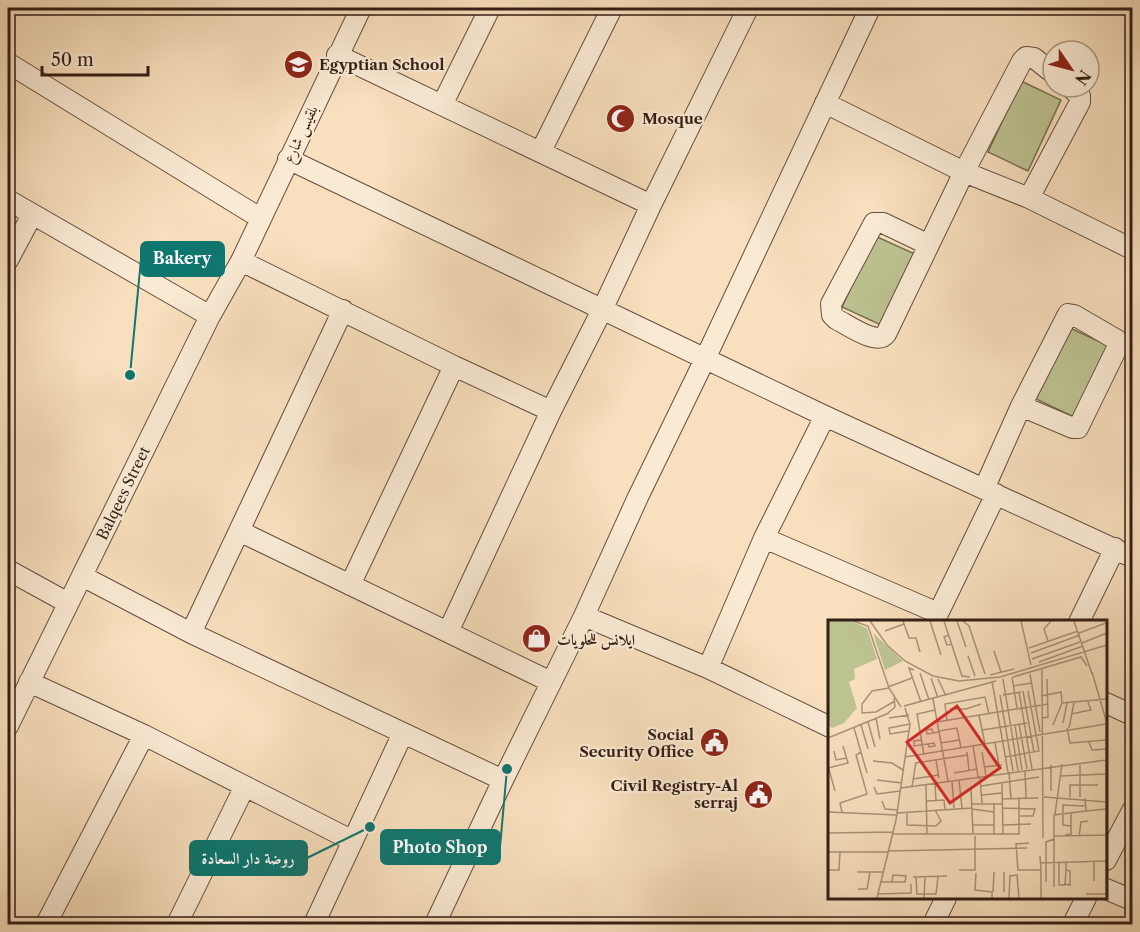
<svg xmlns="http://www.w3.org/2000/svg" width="1140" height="932" font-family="'Libre Caslon Text',Amiri,serif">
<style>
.green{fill:#bdc291;stroke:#787052;stroke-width:1.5}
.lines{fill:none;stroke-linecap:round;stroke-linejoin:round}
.minor-casing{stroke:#644e3e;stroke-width:22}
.minor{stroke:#faead4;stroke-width:20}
.labels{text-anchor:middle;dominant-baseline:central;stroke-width:4.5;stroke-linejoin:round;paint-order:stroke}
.poi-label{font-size:15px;font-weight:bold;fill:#331e14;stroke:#faead4;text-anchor:start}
.street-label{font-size:15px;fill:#331e14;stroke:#faead4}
.inset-road{fill:none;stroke:#a99279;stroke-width:1.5}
.view{fill:#d62828;fill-opacity:0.15;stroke:#d62828;stroke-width:3}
.inset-edge{fill:none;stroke:#331e14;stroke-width:3}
.leader{fill:none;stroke:#0f766e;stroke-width:2}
.callout-dot{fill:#0f766e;stroke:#faead4;stroke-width:2}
.callout{fill:#0f766e;stroke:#0f766e;stroke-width:2}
.callout-label{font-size:16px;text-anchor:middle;font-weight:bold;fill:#fff}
</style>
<rect width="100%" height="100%" fill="#f8dfbd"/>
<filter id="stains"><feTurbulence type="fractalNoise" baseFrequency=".00333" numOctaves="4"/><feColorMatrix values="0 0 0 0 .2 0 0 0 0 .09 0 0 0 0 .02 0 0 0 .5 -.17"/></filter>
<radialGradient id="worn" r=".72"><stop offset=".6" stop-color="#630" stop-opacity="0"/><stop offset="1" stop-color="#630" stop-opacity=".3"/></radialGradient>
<path class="green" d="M1021,81L1061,100L1028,171L988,152Z
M875,236L915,254L881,325L842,307Z
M1070,328L1109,346L1076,418L1036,399Z"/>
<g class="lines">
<defs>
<path id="minor" d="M337,55L651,205
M8,63L260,218
M825,103L964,172L1029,198L1132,249
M442,105L490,8
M541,151L612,8
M288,159L825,416L1132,557
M1029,198L1080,102V96L1070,87
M8,200L210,316
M929,245L883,223H874L831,304L832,315L836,319C848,325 877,346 886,334L964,172L1022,61L1026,57L1034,58L1053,73
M8,260L32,215
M241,261L454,366L551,411
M984,489L1021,406L1068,314L1074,315L1117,340L1118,346L1078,428H1073L1021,406
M239,531L551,682
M764,538L938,613
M8,570L68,603
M82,576L191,633L503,780
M350,585L454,366
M584,616L708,668L830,727
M934,622L996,494
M1079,622L1115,548
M448,632L551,411L603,308L651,205L748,8
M191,633L343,310
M708,668L764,538L825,416
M29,682L144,735L353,841
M1106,703L1132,715
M8,726L210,316L241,261L361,8
M1106,860L1132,811
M1106,889L1132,900
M46,924L144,735
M177,924L245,786
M314,924L403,733
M435,924L503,780L584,616L638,497L706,357L870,8
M933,924L946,898
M1073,924L1086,898"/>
</defs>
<use href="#minor" class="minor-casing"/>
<use href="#minor" class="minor"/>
</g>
<defs>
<symbol id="school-disc" viewBox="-11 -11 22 22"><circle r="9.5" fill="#8f2418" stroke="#faead4"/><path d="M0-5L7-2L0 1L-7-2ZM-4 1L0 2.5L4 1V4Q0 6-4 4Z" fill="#fff"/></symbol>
<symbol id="mosque-disc" viewBox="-11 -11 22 22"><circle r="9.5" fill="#8f2418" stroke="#faead4"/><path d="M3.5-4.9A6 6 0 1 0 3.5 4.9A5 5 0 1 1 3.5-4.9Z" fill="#fff"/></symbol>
<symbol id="shop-disc" viewBox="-11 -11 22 22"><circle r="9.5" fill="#8f2418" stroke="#faead4"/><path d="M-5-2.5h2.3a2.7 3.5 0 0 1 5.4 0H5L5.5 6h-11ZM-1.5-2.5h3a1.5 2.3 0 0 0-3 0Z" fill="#fff"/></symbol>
<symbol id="civic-disc" viewBox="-11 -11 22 22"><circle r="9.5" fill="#8f2418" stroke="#faead4"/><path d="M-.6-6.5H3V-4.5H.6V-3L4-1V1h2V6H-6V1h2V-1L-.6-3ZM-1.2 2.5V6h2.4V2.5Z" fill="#fff"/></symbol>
</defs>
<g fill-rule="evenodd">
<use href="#school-disc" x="282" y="48" width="33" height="33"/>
<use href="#mosque-disc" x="604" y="102" width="33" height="33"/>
<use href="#shop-disc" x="520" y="622" width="33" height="33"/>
<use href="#civic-disc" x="698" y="726" width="33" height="33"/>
<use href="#civic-disc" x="742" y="778" width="33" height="33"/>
</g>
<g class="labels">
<g class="poi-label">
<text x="319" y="64">Egyptian School</text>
<text x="642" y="118">Mosque</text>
<text x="557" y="639">ايلانس للحلويات</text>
<text x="694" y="734" text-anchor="end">Social<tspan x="694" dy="17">Security Office</tspan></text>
<text x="738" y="785" text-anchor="end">Civil Registry-Al<tspan x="738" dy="17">serraj</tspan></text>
</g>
<g class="street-label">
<text transform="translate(300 134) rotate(-65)">بلقيس شارع</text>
<text transform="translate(123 493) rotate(-64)">Balqees Street</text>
</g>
</g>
<g transform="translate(828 620)">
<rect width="279" height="279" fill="#f8dfbd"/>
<path d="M0,1H22L39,8L49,39L26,49L27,59L21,62L29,88L16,103L4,108L0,105ZM45,13L75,41L57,50Z" fill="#bdc291"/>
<path class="inset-road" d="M25,1L40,6L61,68L73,87M42,1L59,25L77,41L105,56L131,61L172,57L279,25M75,1L81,18H88L92,32M102,1L113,35M116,1L134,56L142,57M129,1L138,27M135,1L141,6L157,54M193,1L203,45M246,1L264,54M57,11L76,4M251,13L278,3M121,15L116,17L119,25L124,24M220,21L216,9L223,1M254,23L279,13M201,28L250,11M166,31L173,52M203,33L252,15M140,36L147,56M204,39L252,22M211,42L255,26M86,50L81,48L93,82M214,50L215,218M264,52L278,100V278M92,53L101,80M202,54L212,112M162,55L186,49M184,57L189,88M185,57L253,37L259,46M103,58L110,78M110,59L118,76M175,59L190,151M164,61L180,152M185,66L204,63M60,67L84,58M61,68L44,71L34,84V93L48,92L67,81M195,71L206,132M191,72L204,149M172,75L185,151M175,75L193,72M213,76L233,72L234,83L225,105M105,79L120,161M234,83L279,79M76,86L168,61M122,89H138L153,84M60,93L67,87L66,78M243,94L263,90L260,82M151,95L157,124M48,98L52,119M61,98L81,95M214,98L220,97L219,59M119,101L117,84L157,77L161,94M40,102L47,127M109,102L220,84M235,103L239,83M191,104L199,149M33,105L40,129M187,105L194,150M26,108L39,153M239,108L242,123L278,120M241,108L246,83M154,110L199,103M81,111L62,114L61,108L82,104M111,111L129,108L133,128M105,113L104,109L98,110L99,114L111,112M0,118L61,93M94,120L86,121V126L106,123L107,126L101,127L100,124M261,122L264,130L278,129M113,123L131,120M167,123L171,145M145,126L150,157M6,131L8,140L19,138M139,132L141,150M154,132L158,156M96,135L89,94L107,90M77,137L278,104M177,137L211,131L200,71M108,140L111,158M45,141L64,143L75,150M88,143L139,135M252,143V177M0,146L7,171M156,147L174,145M0,148L20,143L15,126M197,150L198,178M181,152L183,179M126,153L149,149M232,156L278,154M152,157L154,183M85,159L111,155M49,160L74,163M131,160L134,188M124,161L126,188M107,163L108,181M174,163L175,214M98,165L99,214M153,166L211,157M46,167L49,174L72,171M84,167L88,142M73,168L278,140M143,168L145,213M223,171V145M154,175L174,173M216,177L279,182M242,177V165H270M257,178L258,191L278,189M174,179L210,178M54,181L57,189L70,190M99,181L116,180L117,189M166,183V214M144,184H174M234,185L257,186M235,185V205L243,206M174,188L207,189L205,196H192M144,189L166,192M0,192L69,195M14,192L12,183L39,174L28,135L33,132M79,192V205L108,206L113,201L107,190M69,193L144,188M227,194L234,144M145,205H166M175,205L203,204M0,213L65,212M65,214H191V179M237,215L243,214V193M226,216L278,215M251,217L253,202L260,201M201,223L188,224L190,250H213L212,236M61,231L199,228M0,232H60M231,242V265H238M266,242V261M213,243L278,241M0,250H11L12,232M131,250H147V216M238,250L242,251V265L237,264L238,250V242M29,252H56M148,253L147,270L164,272V278M85,257L119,256M88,257L89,274H108L110,257M53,262H77L78,256L65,255L64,262M218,262V222L226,219M226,267V195L258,191M30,269H39L42,252M165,272L166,252M176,272V252M50,274L83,273V264M258,274H278M49,278L68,200L82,104L77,88M96,278L97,257M181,278L182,256L189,255L191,278M213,278V250"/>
<path class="view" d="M129,86L172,148L122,183L79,122Z"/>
<rect width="279" height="279" class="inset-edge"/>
</g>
<path class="leader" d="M130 375L141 259M507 769L500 847M370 827L307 858"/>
<g class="callout-dot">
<circle cx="130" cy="375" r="6"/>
<circle cx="507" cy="769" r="6"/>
<circle cx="370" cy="827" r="6"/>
</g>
<g class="callout">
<rect x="141" y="242" width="83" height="34" rx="6"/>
<rect x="381" y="830" width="119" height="34" rx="6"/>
<rect x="190" y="841" width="117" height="34" rx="6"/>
</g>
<g class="callout-label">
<text x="182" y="264">Bakery</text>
<text x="440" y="853">Photo Shop</text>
<text x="248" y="864">روضة دار السعادة</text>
</g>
<rect width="1140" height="932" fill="none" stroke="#f8dfbd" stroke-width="30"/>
<rect x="9" y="9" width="1122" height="914" fill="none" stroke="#331e14" stroke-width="3"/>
<rect x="15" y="15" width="1110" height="902" fill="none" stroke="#331e14" stroke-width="1.5"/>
<g transform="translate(1071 69) rotate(125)"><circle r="28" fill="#faead4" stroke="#aa9887" stroke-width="1.5"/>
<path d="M0-4.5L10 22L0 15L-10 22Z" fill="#8f2418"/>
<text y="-9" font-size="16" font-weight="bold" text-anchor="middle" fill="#331e14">N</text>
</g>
<path d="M42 66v9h106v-9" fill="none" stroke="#331e14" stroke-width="3"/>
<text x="51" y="66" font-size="18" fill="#331e14" stroke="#faead4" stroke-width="4.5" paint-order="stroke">50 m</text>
<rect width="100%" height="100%" filter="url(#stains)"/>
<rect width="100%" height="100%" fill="url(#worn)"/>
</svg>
